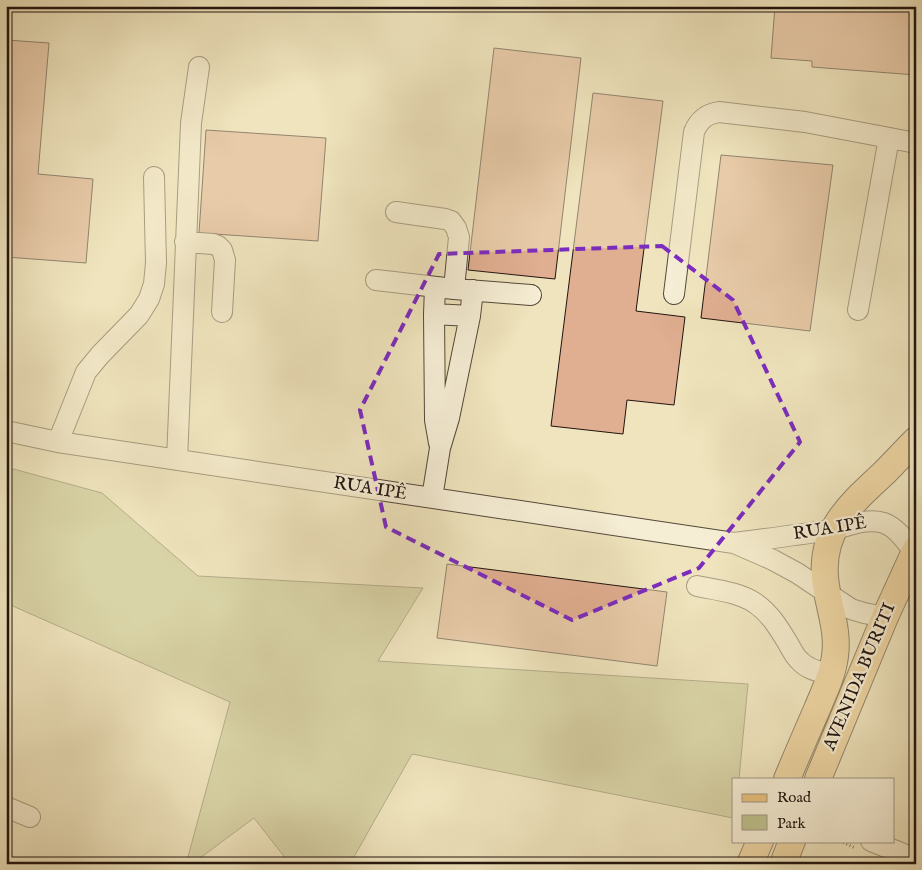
<svg xmlns="http://www.w3.org/2000/svg" width="922" height="870" font-family="'IM FELL English',serif">
<style>
.green{fill:#bfc28d;stroke:#706b4e}
.building{fill:#e0ae91;stroke:#21140f}
.lines{fill:none;stroke-linecap:round;stroke-linejoin:round}
.minor-casing{stroke:#54483a;stroke-width:22}
.major-casing{stroke:#21140f;stroke-width:28}
.path{stroke:#21140f;stroke-width:3;stroke-dasharray:1 2.5;stroke-linecap:butt}
.minor{stroke:#f5edd4;stroke-width:20}
.major{stroke:#e8c27e;stroke-width:26}
.marked{fill:none;stroke:#7b2cbf;stroke-width:4;stroke-dasharray:10 6;stroke-linejoin:round}
.labels{text-anchor:middle;dominant-baseline:central;stroke-width:4.5;stroke-linejoin:round;paint-order:stroke}
.street-label{font-size:18px;fill:#21140f;stroke:#f5edd4}
</style>
<rect width="100%" height="100%" fill="#efe4bd"/>
<filter id="stains"><feTurbulence type="fractalNoise" baseFrequency=".004" numOctaves="4"/><feColorMatrix values="0 0 0 0 .2 0 0 0 0 .09 0 0 0 0 .02 0 0 0 .5 -.17"/></filter>
<radialGradient id="worn" r=".72"><stop offset=".6" stop-color="#630" stop-opacity="0"/><stop offset="1" stop-color="#630" stop-opacity=".3"/></radialGradient>
<path class="green" d="M6,467L102,493L198,576L423,588L378,661L748,684L739,779H733V818L412,754L350,864H290L254,818L192,864H186L230,702L6,603Z"/>
<path class="building" d="M775,6H916V75L812,67V61L771,58Z
M6,40L49,43L38,174L93,179L86,263L6,257Z
M494,48L581,58L555,279L468,270Z
M593,93L663,101L636,311L685,317L674,405L627,400L623,434L551,426Z
M206,130L326,138L318,241L199,233Z
M721,155L833,165L810,331L701,318Z
M447,564L667,592L657,666L437,638Z"/>
<g class="lines">
<defs>
<path id="minor" d="M396,212L445,219L451,221L456,228L459,237L454,289
M185,242L213,244L218,246L222,250L225,260L222,312
M376,280L454,289L531,295
M435,287L434,314L435,420L439,443
M674,294L694,132C699,120 706,114 719,112L805,122L916,143
M858,310L889,138
M434,314L470,316
M6,431L58,442L734,543C766,539 798,535 830,530C848,527 865,517 884,523C897,528 906,541 914,552
M58,442L86,372L100,355L139,315L149,299L154,284L156,263L154,177
M177,460L191,123L199,67
M432,498L440,448L449,418L470,316L473,290
M734,543L773,560L797,573L851,609L864,613L885,617
M697,586C716,590 738,592 755,603C771,614 780,630 789,645C792,650 795,657 800,661C808,670 821,672 831,675
M6,807L30,817
M871,841L916,859"/>
<path id="major" d="M787,779C797,755 807,732 817,709C824,692 833,674 835,656C839,628 827,604 825,577C821,528 852,503 884,473C895,462 905,451 916,440
M818,779L885,617L916,549
M750,864L760,841
M783,864L792,841"/>
</defs>
<use href="#minor" class="minor-casing"/>
<use href="#major" class="major-casing"/>
<path class="path" d="M840,841L855,848"/>
<use href="#minor" class="minor"/>
<use href="#major" class="major"/>
</g>
<path d="M0 0H922V870H0ZM662,246L733,300L800,442L699,568L572,620L386,527L360,410L439,254Z" fill="#efe4bd" fill-opacity=".55" fill-rule="evenodd"/>
<path class="marked" d="M662,246L733,300L800,442L699,568L572,620L386,527L360,410L439,254Z"/>
<g class="labels">
<g class="street-label">
<text transform="translate(370 489) rotate(9)">RUA IPÊ</text>
<text transform="translate(830 529) rotate(-9)">RUA IPÊ</text>
<text transform="translate(860 677) rotate(-67)">AVENIDA BURITI</text>
</g>
</g>
<rect width="922" height="870" fill="none" stroke="#efe4bd" stroke-width="25"/>
<rect x="8" y="8" width="907" height="855" fill="none" stroke="#21140f" stroke-width="2.5"/>
<rect x="12" y="12" width="897" height="845" fill="none" stroke="#21140f"/>
<rect x="732" y="778" width="162" height="65" fill="#f5edd4" stroke="#a09685"/>
<rect x="742" y="794" width="25" height="8" fill="#e8c27e" stroke="#a09685"/>
<text x="777" y="802" font-size="15" fill="#21140f">Road</text>
<rect x="742" y="815" width="25" height="15" fill="#bfc28d" stroke="#a09685"/>
<text x="777" y="828" font-size="15" fill="#21140f">Park</text>
<rect width="100%" height="100%" filter="url(#stains)"/>
<rect width="100%" height="100%" fill="url(#worn)"/>
</svg>
